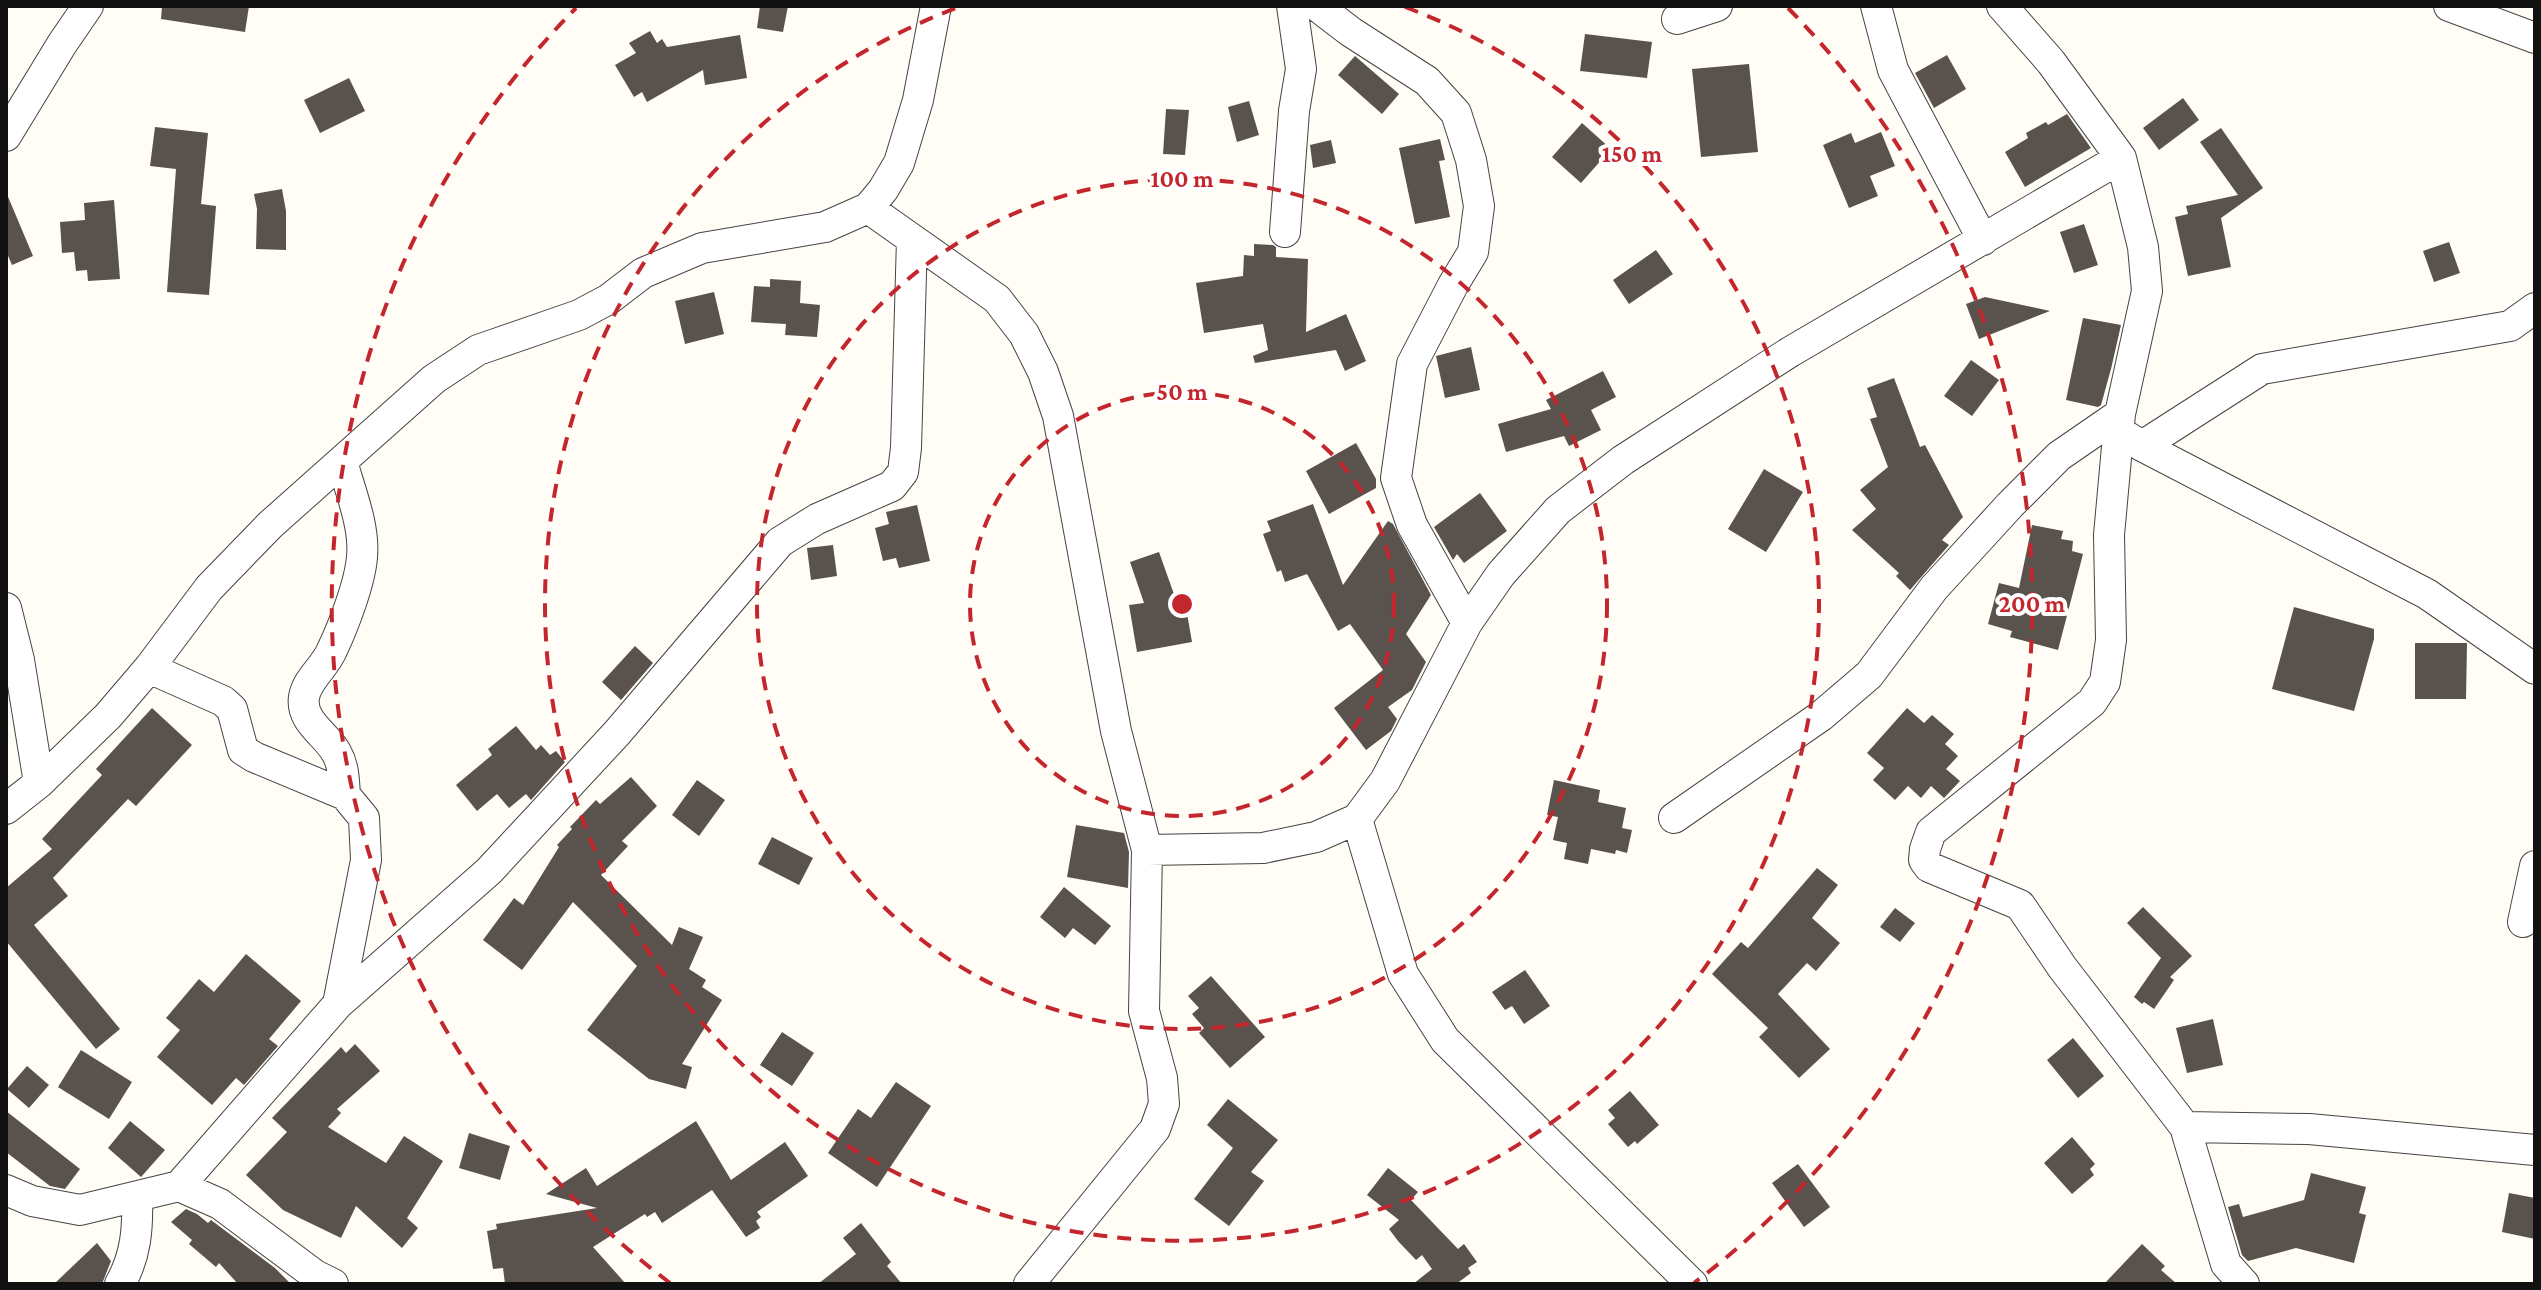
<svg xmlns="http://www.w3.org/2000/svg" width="2541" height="1290" font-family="'Crimson Pro',serif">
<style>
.building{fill:#5a524d}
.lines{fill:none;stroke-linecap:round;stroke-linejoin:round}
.minor-casing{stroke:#444;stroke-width:32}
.minor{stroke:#fff;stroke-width:30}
.ring{fill:none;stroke:#c4262e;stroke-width:4;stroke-dasharray:14 10}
.centre{fill:#c4262e;stroke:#fff;stroke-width:4}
.ring-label{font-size:24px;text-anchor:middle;font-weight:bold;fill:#c4262e;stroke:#fff;stroke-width:8;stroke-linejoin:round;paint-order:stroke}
</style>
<rect width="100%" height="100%" fill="#fffdf5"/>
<path class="building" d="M162,6H249L245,32L161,19Z
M760,6H788L783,32L757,28Z
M650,31L657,43L662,39L667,47L740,35L747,78L705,85L703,70L647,102L642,92L634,97L615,65L636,53L629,43Z
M1585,34L1652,42L1647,78L1580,71Z
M1947,55L1966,89L1934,108L1915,73Z
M1355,56L1399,94L1382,114L1338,75Z
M1749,64L1758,152L1701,157L1692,69Z
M349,78L365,111L320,133L304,100Z
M2183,98L2199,120L2159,150L2143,128Z
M1249,101L1259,135L1237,142L1228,107Z
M1166,109L1189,110L1185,155L1163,154Z
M2067,114L2091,148L2025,187L2005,152L2028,138L2026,133L2046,122L2048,125Z
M1582,123L1611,149L1581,183L1552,157Z
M155,127L208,133L201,204L216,206L209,295L167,292L176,169L150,166Z
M2221,128L2263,188L2221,218L2231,267L2188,276L2175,217L2188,214L2186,206L2238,195L2200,142Z
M1881,132L1895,166L1870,176L1878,196L1849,208L1823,145L1851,133L1855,143Z
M1440,139L1445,160L1439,161L1450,217L1415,224L1399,148Z
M1331,140L1336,163L1313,168L1310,145Z
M282,189L286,211V250L256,249L257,209L254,194Z
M6,192L33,256L12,265L6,251Z
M114,200L120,279L88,281L87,270L76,271L74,252L62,253L60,222L85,220L84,203Z
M2084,224L2098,265L2074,273L2060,232Z
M2449,242L2460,273L2434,282L2423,251Z
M1254,244L1273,245L1276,247V257L1308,259L1306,332L1346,314L1366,361L1345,371L1336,350L1255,363L1253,356L1268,350L1263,324L1204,333L1196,283L1243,276L1244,255L1254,256Z
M1656,250L1673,274L1629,304L1613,280Z
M770,279L801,281L800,303L820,305L817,337L785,335L786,324L751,322L754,286L770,287Z
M714,292L724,334L685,344L675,301Z
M1985,297L2050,311L1979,339L1966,304Z
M2083,318L2121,325L2111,369L2101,405L2098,407L2066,400Z
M1471,347L1480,390L1445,398L1436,356Z
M1971,360L1999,380L1972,416L1944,396Z
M1603,371L1616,397L1591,410L1601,430L1569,446L1564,436L1506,452L1498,424L1551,409L1546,400Z
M1894,378L1920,447L1925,445L1963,517L1942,540L1949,545L1910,590L1896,576L1899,573L1852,530L1876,509L1860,490L1888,467L1870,419L1877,417L1867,388Z
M1356,443L1376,479V488L1329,514L1306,471Z
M1764,469L1803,492L1766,552L1728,529Z
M1480,493L1507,531L1464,563L1457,554L1453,560L1434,527Z
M1313,504L1343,585L1388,521L1393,524L1431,595L1406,634L1426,662L1412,690L1388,707L1397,719L1391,731L1366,750L1334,708L1383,670L1350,624L1338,631L1307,574L1285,582L1281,570L1277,572L1263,534L1271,531L1267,521Z
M917,505L930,561L899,568L896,558L883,561L875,528L889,524L886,512Z
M2032,525L2063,531L2061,539L2073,541L2072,551L2083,554L2058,650L2010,637L2012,631L1988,624L1999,583L2019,588Z
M833,545L837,576L811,580L807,548Z
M1159,552L1175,597L1184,596L1192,642L1137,652L1129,605L1144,603L1130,562Z
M2294,607L2374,629V639L2354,711L2272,689Z
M2415,643H2467L2466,699H2415Z
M635,646L653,663L621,700L602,682Z
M152,708L192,745L136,806L128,799L53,878L68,896L34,925L120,1029L96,1049L6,941V888L52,849L42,839L102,775L96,769Z
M1907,708L1924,723L1932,715L1954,734L1945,744L1958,756L1946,769L1960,781L1944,798L1931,786L1921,798L1908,786L1895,800L1873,780L1884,768L1867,753Z
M516,726L536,750L541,745L550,755L556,751L565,762L531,800L526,794L509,808L497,794L477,811L456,785L492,755L488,749Z
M631,777L657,806L622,841L628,846L601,875L672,945L679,927L703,937L689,969L706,980L702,987L722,1000L682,1064L692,1067L686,1089L649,1079L587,1030L637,966L573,902L522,970L483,940L514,898L523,905L559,847L557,845L572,829L570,827L596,800L600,804Z
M697,780L725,800L699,836L672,815Z
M1554,780L1600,790L1598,802L1626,808L1622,828L1632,830L1627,853L1616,850L1615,854L1591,849L1588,864L1564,859L1567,843L1553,840L1558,817L1547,815Z
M1076,825L1124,833L1129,852L1128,888L1067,877Z
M772,837L813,858L799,885L758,864Z
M1817,868L1838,885L1812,918L1840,943L1816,971L1807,963L1778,994L1830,1049L1799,1078L1759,1037L1768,1028L1712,974L1741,942L1748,948Z
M1064,887L1111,926L1095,945L1073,928L1065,938L1040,917Z
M2143,907L2192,956L2170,977L2174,980L2154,1009L2144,1002L2142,1004L2134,997L2161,958L2127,923Z
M1895,908L1915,923L1900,942L1880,927Z
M246,954L301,1001L269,1039L278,1046L244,1085L236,1078L212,1105L157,1057L180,1030L166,1018L199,979L214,992Z
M1525,970L1550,1006L1524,1024L1512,1006L1505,1010L1492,992Z
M1211,976L1265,1037L1230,1068L1199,1033L1204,1028L1192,1014L1199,1008L1188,996Z
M2213,1019L2223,1065L2187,1073L2176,1028Z
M782,1032L814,1053L792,1086L760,1065Z
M2073,1038L2104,1076L2078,1098L2047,1060Z
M355,1044L380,1071L337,1109L341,1113L328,1127L386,1163L404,1136L443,1161L407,1218L418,1228L402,1248L356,1206L341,1238L283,1210L246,1175L287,1132L272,1118L341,1047L346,1053Z
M81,1050L132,1082L109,1119L58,1087Z
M27,1066L49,1085L29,1108L7,1089Z
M896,1082L931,1106L877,1187L828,1153L858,1109L871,1118Z
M1630,1091L1659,1125L1637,1144L1635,1141L1628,1147L1608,1124L1615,1118L1608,1110Z
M1228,1099L1278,1140L1251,1172L1264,1181L1229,1226L1194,1199L1233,1148L1207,1125Z
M6,1111L80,1169L65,1189L50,1186L6,1152Z
M130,1121L165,1150L141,1177L108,1148Z
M696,1121L731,1180L785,1142L808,1176L757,1212L761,1217L756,1221L760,1228L746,1237L712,1190L662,1223L655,1212L647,1217L645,1214L593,1247L626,1284H505L503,1268L493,1269L487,1231L497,1229L496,1224L597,1208L546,1194L586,1168L597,1186Z
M469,1133L510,1146L500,1180L459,1168Z
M2072,1137L2095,1164L2090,1169L2094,1175L2072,1194L2044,1163Z
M1798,1164L1830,1207L1804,1227L1772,1183Z
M1388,1168L1418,1192L1411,1200L1458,1249L1464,1244L1477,1262L1468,1268L1471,1273L1456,1284H1413L1432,1269L1422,1255L1416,1260L1398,1241L1389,1229L1399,1220L1367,1195Z
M2311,1173L2366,1187L2359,1213L2366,1215L2354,1263L2296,1248L2248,1261L2242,1255L2228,1207L2239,1204L2243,1217L2304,1200Z
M2509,1193L2535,1198V1239L2502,1232Z
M186,1209L197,1214L208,1223L211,1220L275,1268L291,1284H238L219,1263L216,1267L189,1244L192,1240L171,1222Z
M861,1223L891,1262L887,1266L902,1284H818L856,1254L843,1238Z
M97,1243L111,1261L102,1284H54Z
M2142,1244L2165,1266L2161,1270L2177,1284H2104Z"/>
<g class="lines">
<defs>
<path id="minor" d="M1317,6L1351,32L1427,81L1456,113L1471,160L1479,206L1473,252L1453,285L1412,364L1396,478L1412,525L1467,623
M1876,6L1893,70L1983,240
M2002,6L2051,62L2121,158L2143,247L2147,291L2120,414L2109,535L2111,640L2105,682L2092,702L1931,832L1925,849L1924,860L1929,867L2020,905L2062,967L2185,1127L2226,1264L2244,1284
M2449,6L2535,38
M1677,19L1717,6
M6,136L62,44L88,6
M868,208L997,299L1024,334L1043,372L1058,416L1116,731L1147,850L1144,1011L1162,1078L1164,1104L1155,1129L1029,1284
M1285,232L1294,111L1301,69L1292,6
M2118,431L2142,446L2427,594L2535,669
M2142,446L2262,369L2510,326L2535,308
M342,461C350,491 365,526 362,557C360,583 343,627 332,650C325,667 307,679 304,697C300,722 328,735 337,754C344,766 344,782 345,795
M6,608L19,660L39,783
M149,668L223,701L232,709L243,750L254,757L345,795L364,818L366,860L338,1004
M6,809L39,783L108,716L149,668L209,588L270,525L434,379L478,350L579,315L609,299L643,273L702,248L825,227L868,208L883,190L899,163L918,100L936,6
M1674,818L1821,716L1869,675L1934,588L2010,505L2059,456L2120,414
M1357,819L1403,974L1445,1040L1692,1284
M1147,850L1263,848L1316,837L1357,819L1385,781L1467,623L1501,574L1558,510L1623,460L1790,352L2121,158
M2523,922L2535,866
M2185,1127L2309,1129L2535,1150
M179,1186L338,1004L489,871L617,733L780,542L817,519L892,486L903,472L906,448L912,239
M6,1190L32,1201L80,1210L179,1186L220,1204L315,1275L333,1284
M120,1284C136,1256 138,1229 137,1197"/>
</defs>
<use href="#minor" class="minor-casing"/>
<use href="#minor" class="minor"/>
</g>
<g class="ring">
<circle cx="1182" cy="604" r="212"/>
<circle cx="1182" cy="604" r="425"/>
<path d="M1405 7A637 637 0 1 1 959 7"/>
<path d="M670 1283A850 850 0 0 1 576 8M1788 8A850 850 0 0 1 1694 1283"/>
</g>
<circle cx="1182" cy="604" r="12" class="centre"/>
<g class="ring-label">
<text x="1632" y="162">150 m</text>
<text x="1182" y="187">100 m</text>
<text x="1182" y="400">50 m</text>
<text x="2032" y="612">200 m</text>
</g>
<rect width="2541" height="1290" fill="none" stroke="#111111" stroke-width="16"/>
</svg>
